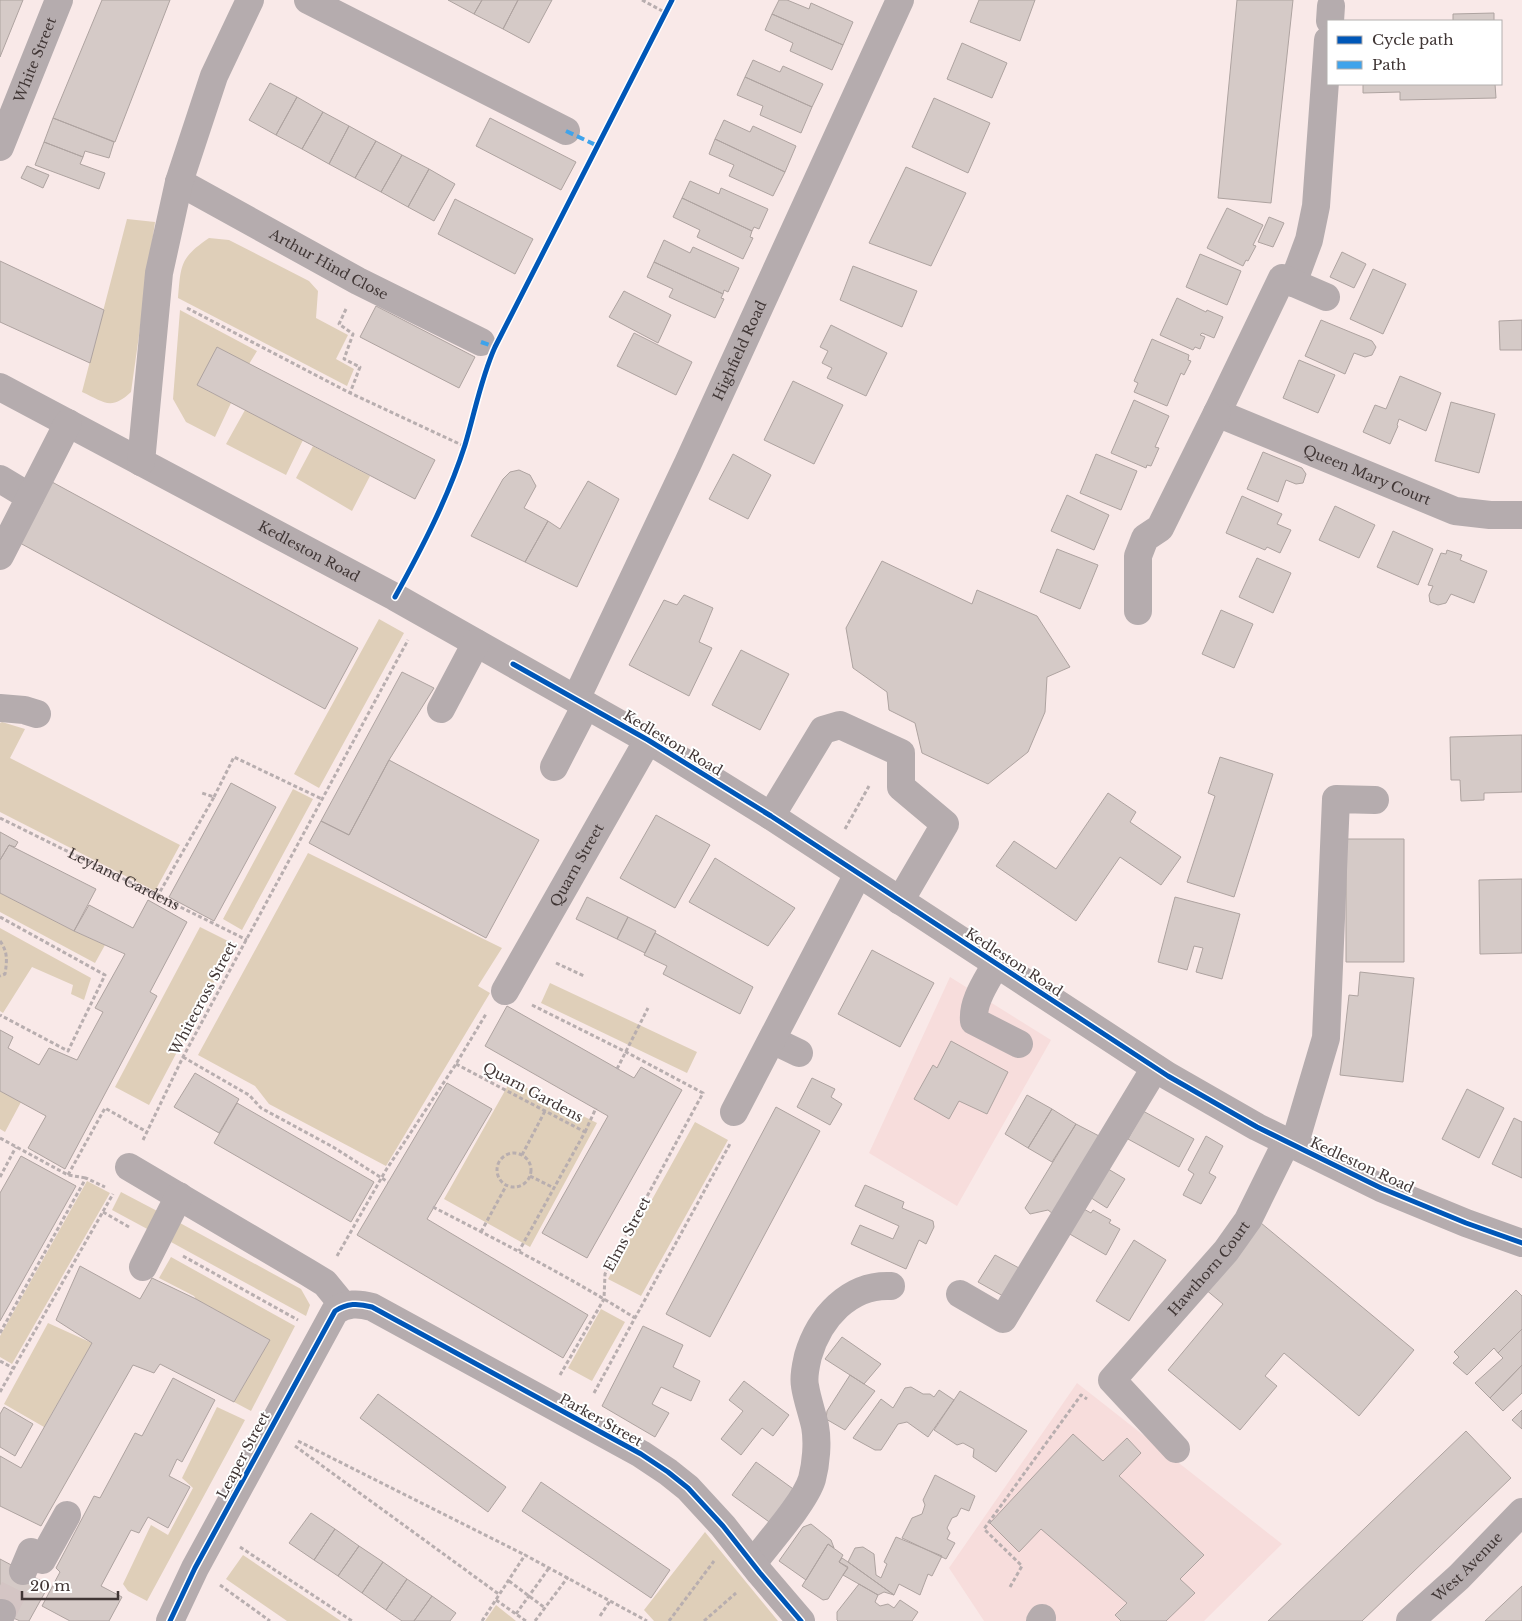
<svg xmlns="http://www.w3.org/2000/svg" width="1522" height="1621" font-family="'Libre Baskerville',serif">
<style>
.built{fill:#f7dddc}
.green{fill:#dfcfb9}
.building{fill:#d5cac7;stroke:#aea3a0}
.lines{fill:none;stroke-linecap:round;stroke-linejoin:round}
.minor-tunnel{stroke:#d4c5c4;stroke-width:28;stroke-dasharray:28 14;stroke-linecap:butt}
.path{stroke:#b8aeaf;stroke-width:3;stroke-dasharray:4 2.5;stroke-linecap:butt}
.minor{stroke:#b5acae;stroke-width:28}
.quiet{stroke:#3fa3eb;stroke-width:4;stroke-dasharray:8 4;stroke-linecap:butt}
.cycleway-casing{stroke:#fff;stroke-width:8}
.cycleway{stroke:#0057b8;stroke-width:5}
.labels{text-anchor:middle;dominant-baseline:central;stroke-width:4;stroke-linejoin:round;paint-order:stroke}
.street-label{font-size:14px;fill:#403635;stroke:#fff}
</style>
<rect width="100%" height="100%" fill="#f9e9e8"/>
<path class="built" d="M950,977L1051,1040L957,1206L869,1153Z
M1077,1383L1282,1544L1204,1621H984L949,1568Z"/>
<path class="green" d="M127,219L155,222L131,392C111,411 104,402 82,392Z
M209,238L229,240L309,281L318,291L316,318L348,335L336,359L354,369L347,386L178,298C181,264 180,258 209,238Z
M180,310L257,351L249,364L197,385L231,403L215,437L186,422L173,399Z
M245,410L303,440L286,475L226,444Z
M313,446L370,476L352,511L296,478Z
M379,619L404,633L319,788L294,774Z
M2,722L25,729L10,758L180,845L155,891L0,812V723Z
M293,789L313,799L242,930L223,919Z
M308,853L502,948L478,986L490,993L386,1166L269,1104L255,1086L198,1055Z
M0,893L74,931L105,945L95,963L0,912Z
M200,927L234,944L149,1105L115,1087Z
M0,928L91,978L84,1000L71,994L73,985L32,967L3,1013L0,1011Z
M550,983L697,1052L687,1073L541,1003Z
M511,1080L597,1123L530,1247L444,1199Z
M0,1091L21,1102L5,1132L0,1129Z
M695,1122L728,1140L641,1296L608,1279Z
M87,1181L110,1193L12,1364L0,1357V1336Z
M121,1192L161,1213L151,1231L112,1210Z
M180,1223L301,1289L310,1305L306,1316L171,1242Z
M171,1257L295,1326L251,1411L234,1402L270,1340L196,1299L194,1296L159,1278Z
M601,1309L625,1322L592,1381L568,1368Z
M48,1323L92,1343L44,1427L4,1404Z
M217,1407L245,1420L147,1601L128,1591L123,1584L151,1525L168,1535L193,1488L182,1478Z
M705,1532L778,1621H654L644,1610Z
M243,1555L341,1621H287L226,1579Z
M496,1605L516,1621H485Z"/>
<path class="building" d="M0,0H23L0,57Z
M102,0H170L115,142L53,118Z
M448,0H482L474,14Z
M482,0H518L503,29L474,14Z
M518,0H552L529,43L503,29Z
M779,0H787L809,9L811,3L853,22L843,45L772,14Z
M979,0H1035L1020,41L970,22Z
M1237,0H1293L1271,203L1218,198Z
M1494,13V21H1453V14Z
M772,14L843,45L832,70L790,51L793,43L765,30Z
M962,43L1007,63L992,98L947,79Z
M753,60L780,72L783,66L823,84L812,107L745,77Z
M745,77L812,107L801,133L760,115L763,106L737,95Z
M270,83L297,97L276,135L249,120Z
M1363,84H1495L1496,98L1400,100V92L1363,93Z
M297,97L323,112L302,149L276,135Z
M934,98L990,123L968,173L912,147Z
M323,112L349,126L329,164L302,149Z
M53,118L114,142L109,158L85,151L83,157L44,142Z
M490,118L576,162L561,190L476,146Z
M724,120L750,132L753,126L796,146L785,172L715,139Z
M349,126L376,141L355,178L329,164Z
M715,139L785,172L773,196L729,176L734,165L709,154Z
M376,141L402,155L381,192L355,178Z
M44,142L83,157L80,164L105,173L99,189L35,165Z
M402,155L429,169L408,207L381,192Z
M27,166L49,175L43,188L21,178Z
M906,167L966,193L931,266L869,243Z
M429,169L455,184L434,221L408,207Z
M690,181L719,194L721,188L768,209L759,229L754,227L752,231L682,198Z
M682,198L752,231L750,237L753,238L743,259L697,237L700,230L673,217Z
M455,199L533,239L515,274L438,234Z
M1227,208L1263,225L1253,245L1256,246L1248,261L1246,260L1243,266L1207,248Z
M1269,217L1284,223L1273,247L1258,242Z
M664,240L690,253L693,247L739,268L728,292L724,290L723,294L654,262Z
M1342,252L1366,264L1354,288L1330,277Z
M1200,254L1241,271L1227,305L1186,287Z
M0,261L104,310L90,363L0,322Z
M654,262L723,294L721,298L724,299L715,318L669,297L673,289L647,277Z
M853,266L917,291L902,327L840,300Z
M1373,269L1406,284L1383,334L1350,319Z
M624,291L671,315L658,343L609,317Z
M1177,298L1206,312L1207,310L1223,317L1214,338L1202,333L1200,335L1205,337L1200,349L1195,347L1193,350L1160,335Z
M376,306L475,357L459,388L360,337Z
M1321,320L1372,341L1376,347L1372,355L1365,357L1354,353L1345,374L1305,356Z
M1522,320V350H1500L1499,321Z
M831,325L887,353L866,396L827,378L832,368L822,363L828,351L820,347Z
M634,333L692,362L676,395L617,366Z
M1152,339L1189,355L1188,360L1191,361L1184,375L1181,373L1167,406L1134,392L1138,383L1134,381Z
M217,347L435,460L415,499L197,385Z
M1299,360L1335,375L1318,413L1283,398Z
M1400,376L1441,393L1426,431L1399,419L1397,425L1398,426L1390,444L1363,432L1375,405L1386,409Z
M793,381L843,405L814,464L764,440Z
M1134,400L1169,416L1155,447L1159,448L1151,466L1147,465L1146,468L1111,453Z
M1451,402L1495,414L1479,473L1435,461Z
M1263,452L1302,468L1306,474L1303,483L1296,484L1286,480L1278,502L1247,489Z
M733,454L771,475L748,519L709,499Z
M1096,454L1137,471L1121,510L1080,493Z
M519,470L530,475L536,486L524,508L548,521L525,562L471,536L503,479L510,472Z
M588,481L619,499L577,587L525,562L548,521L560,529Z
M52,482L358,648L325,709L20,543Z
M1067,495L1109,515L1094,550L1051,531Z
M1242,496L1282,514L1277,524L1291,530L1280,553L1267,547L1265,550L1226,533Z
M1335,506L1375,525L1359,558L1319,540Z
M1393,531L1433,549L1418,585L1377,567Z
M1057,549L1098,565L1080,609L1040,592Z
M1447,550L1462,555L1460,560L1487,571L1474,603L1451,594L1446,603L1438,605L1430,602L1429,595L1433,586L1428,585L1441,553L1446,554Z
M1257,558L1291,573L1273,613L1239,597Z
M882,561L972,604L977,590L1037,616L1070,667L1047,677L1045,712L1028,752L988,784L922,753L915,723L889,710L887,692L853,668L846,628Z
M684,595L713,608L699,642L712,648L689,696L629,665L664,600L677,605Z
M1221,610L1253,624L1234,668L1202,654Z
M741,650L789,674L760,730L712,705Z
M402,672L434,688L389,760L349,835L321,821Z
M1522,735V792L1484,793V800L1461,801L1460,780H1451L1450,737Z
M1220,757L1273,774L1234,897L1187,882L1215,796L1208,793Z
M389,760L539,840L486,938L309,843L321,821L349,835Z
M231,783L276,807L214,921L169,897Z
M1108,793L1136,812L1130,822L1181,857L1161,885L1120,857L1076,921L996,866L1014,841L1056,869Z
M656,815L710,845L675,908L620,878Z
M0,832L18,842L15,847L9,845L0,860Z
M1346,839H1404V962H1346Z
M9,845L96,889L74,931L0,893V860Z
M715,858L795,908L768,946L689,902Z
M1522,879V953L1480,954L1479,880Z
M587,897L628,917L617,939L576,919Z
M1175,897L1240,914L1222,979L1196,972L1203,948L1194,946L1187,970L1158,962Z
M148,900L187,922L150,992L157,996L65,1169L28,1148L46,1116L0,1091V1030L13,1037L8,1048L39,1065L49,1048L77,1060L103,1012L95,1008L125,954L74,931L89,905L133,928Z
M628,917L656,931L645,953L617,939Z
M655,933L753,987L740,1014L663,974L667,966L644,955Z
M872,950L934,983L900,1047L838,1014Z
M1360,972L1414,978L1403,1082L1340,1075L1349,995L1358,996Z
M507,1006L634,1078L641,1067L682,1090L587,1258L542,1233L608,1116L485,1046Z
M951,1041L1008,1072L987,1114L959,1101L949,1119L914,1099L933,1065L937,1068Z
M195,1073L239,1099L219,1133L174,1107Z
M812,1078L835,1089L831,1097L842,1104L830,1125L797,1107Z
M447,1083L492,1109L427,1219L588,1315L563,1358L357,1235Z
M1467,1089L1504,1108L1479,1158L1442,1139Z
M1027,1095L1052,1109L1028,1148L1005,1134Z
M237,1103L374,1182L351,1222L214,1143Z
M776,1107L820,1131L710,1337L666,1314Z
M1052,1109L1076,1124L1052,1162L1028,1148Z
M1143,1111L1194,1139L1179,1167L1128,1139Z
M1514,1118L1522,1122V1178L1492,1164Z
M1076,1124L1101,1137L1057,1217L1048,1210L1030,1214L1025,1208Z
M1206,1136L1223,1146L1209,1173L1216,1177L1201,1204L1183,1195L1194,1174L1188,1170Z
M21,1156L76,1186L0,1321V1193Z
M1103,1166L1125,1179L1107,1208L1085,1194Z
M865,1185L904,1202L902,1208L933,1221L934,1227L926,1244L919,1240L906,1269L851,1244L860,1225L893,1239L899,1226L855,1206Z
M1082,1208L1091,1213L1093,1210L1111,1220L1109,1223L1120,1229L1106,1255L1068,1233Z
M1261,1223L1414,1350L1359,1416L1284,1353L1265,1376L1277,1386L1240,1430L1168,1370L1223,1304L1205,1289Z
M1134,1240L1166,1260L1129,1321L1096,1301Z
M995,1255L1019,1268L1003,1296L978,1282Z
M80,1266L140,1299L152,1278L196,1299L270,1340L234,1402L160,1364L154,1373L133,1365L41,1526L0,1506V1456L21,1468L92,1343L56,1320Z
M1516,1290L1522,1296V1329L1498,1353L1494,1348L1467,1375L1453,1363L1459,1357L1454,1352Z
M643,1326L683,1345L673,1367L700,1381L691,1401L661,1387L652,1404L669,1413L655,1437L602,1406Z
M1522,1329V1365L1490,1398L1475,1383L1503,1358L1498,1353Z
M842,1337L881,1364L864,1384L825,1359Z
M1522,1365V1393L1503,1411L1490,1398Z
M850,1375L875,1391L845,1430L826,1419L827,1411Z
M173,1378L215,1400L182,1462L177,1459L169,1476L190,1487L168,1528L148,1517L139,1533L131,1530L101,1586L122,1597L109,1621H70L42,1606L60,1572L56,1568L94,1496L100,1498L135,1433L142,1436Z
M744,1381L789,1415L773,1436L762,1428L741,1455L721,1439L743,1411L729,1400Z
M911,1387L923,1394H930L934,1397L939,1390L954,1400L928,1437L907,1422L898,1424L881,1450H875L853,1438L881,1399L893,1408L905,1388Z
M960,1391L1027,1431L996,1472L973,1457L974,1449L963,1443L957,1445L934,1430Z
M378,1394L506,1487L488,1512L360,1418Z
M4,1407L33,1424L15,1456L0,1447V1414Z
M1522,1410V1429L1512,1420Z
M1466,1431L1511,1478L1362,1621H1268Z
M1073,1434L1103,1461L1127,1438L1141,1453L1119,1476L1204,1555L1180,1579L1195,1593L1166,1621H1121L1115,1615L1127,1603L1041,1529L1019,1552L990,1523Z
M756,1462L796,1491L772,1524L732,1495Z
M935,1475L975,1496L969,1511L961,1508L957,1516L952,1518L947,1528L950,1533L947,1539L955,1543L946,1559L902,1538L912,1518L922,1514L925,1505L923,1500Z
M541,1482L670,1570L651,1598L522,1511Z
M311,1513L335,1529L314,1560L289,1543Z
M811,1524L831,1540L834,1548L828,1544L806,1580L779,1561L803,1527Z
M335,1529L359,1546L338,1576L314,1560Z
M896,1537L942,1556L932,1576L928,1574L920,1595L899,1584L894,1595L848,1562L855,1548L863,1547L874,1554L876,1575L881,1578L887,1564L884,1562Z
M828,1544L843,1555L839,1562L848,1567L828,1599L823,1600L802,1586Z
M359,1546L383,1562L362,1593L338,1576Z
M842,1558L848,1562L894,1595L884,1592L878,1595L843,1575L848,1568L839,1562Z
M0,1559L49,1585L29,1621H20L0,1612Z
M383,1562L407,1579L386,1610L362,1593Z
M407,1579L432,1596L414,1621H402L386,1610Z
M859,1584L878,1595L875,1602L880,1606L888,1604L894,1608L900,1600L918,1612L912,1621H838L837,1620V1612Z
M1522,1586V1621H1485Z
M432,1596L456,1613L450,1621H414Z"/>
<g class="lines">
<path class="minor-tunnel" d="M2,1613L23,1571"/>
<g class="path">
<path d="M642,0L666,13"/>
<path d="M187,308L350,393L464,446"/>
<path d="M346,309L339,324L353,334L344,359L360,367L350,393"/>
<path d="M214,797L234,757L322,799"/>
<path id="s1" d="M0,818L247,940"/>
<path d="M845,829L869,786"/>
<path d="M157,897L214,797L202,793"/>
<path d="M0,917L105,975L68,1051L0,1015"/>
<path d="M0,941C8,952 7,961 5,974L0,976"/>
<path d="M556,963L584,976"/>
<path d="M532,1005L626,1052L703,1093L605,1274L604,1299L560,1375"/>
<path d="M183,1057L249,1095L261,1108L333,1147L388,1182"/>
<path d="M456,1064L585,1132L519,1251"/>
<path d="M617,1069L648,1008"/>
<path d="M585,1132L596,1108"/>
<path d="M0,1138L68,1175L86,1178"/>
<path d="M143,1140L183,1057L408,640"/>
<circle cx="514" cy="1170" r="17"/>
<path d="M522,1155L545,1111"/>
<path d="M68,1175L105,1108L147,1132"/>
<path d="M530,1176L554,1188"/>
<path d="M0,1177L16,1147"/>
<path d="M433,1207C501,1242 570,1277 635,1318"/>
<path d="M103,1212L129,1227"/>
<path d="M481,1232L506,1186"/>
<path d="M183,1256L298,1320"/>
<path d="M337,1256L386,1170L456,1064L486,1014"/>
<path d="M0,1333L86,1178L105,1187"/>
<path d="M0,1361L13,1368"/>
<path d="M0,1392L113,1194"/>
<path d="M594,1393L731,1142"/>
<path d="M298,1441L525,1555"/>
<path d="M295,1446L500,1595"/>
<path d="M240,1547L352,1621"/>
<path d="M509,1581L545,1608"/>
<path d="M220,1585L270,1621"/>
<path d="M1010,1587L1022,1566L984,1529L1081,1395L1087,1399"/>
<path d="M496,1600L526,1621"/>
<path d="M516,1614L549,1568"/>
<path d="M600,1616L610,1601"/>
<path d="M482,1621L525,1555L647,1621"/>
<path d="M535,1621L568,1577"/>
<path d="M669,1621L714,1561"/>
<path d="M704,1621L736,1593"/>
</g>
<g class="minor">
<path d="M308,0L566,131"/>
<path d="M1330,21L1331,6"/>
<path id="s2" d="M0,147L59,0"/>
<path id="s3" d="M179,182L358,281L481,342"/>
<path d="M1293,283L1309,240L1316,206L1328,40"/>
<path id="s4" d="M1326,297L1282,278L1217,413L1455,511L1490,515H1522"/>
<path id="s5" d="M0,387L395,597L648,740L771,816L1168,1076L1257,1127L1381,1188L1466,1223L1522,1243"/>
<path d="M141,462L159,273L179,182L214,76L250,0"/>
<path d="M0,479L30,497"/>
<path d="M0,556L68,423"/>
<path d="M1138,611V556L1145,538L1160,528L1217,413"/>
<path id="s6" d="M576,699L688,463L900,0"/>
<path d="M0,708L24,710L37,714"/>
<path d="M441,709L476,643"/>
<path d="M554,767L586,705"/>
<path d="M771,816L823,730L840,725L901,753V787L945,824L900,901"/>
<path d="M996,964C987,981 972,1001 974,1021L1019,1044"/>
<path id="s7" d="M505,991L648,740"/>
<path d="M772,1040L799,1053"/>
<path d="M734,1112L858,874"/>
<path d="M1294,1146L1326,1038L1336,799L1375,800"/>
<path d="M129,1167L307,1272L325,1283L343,1305"/>
<path d="M143,1267L179,1196"/>
<path d="M960,1294L1003,1319L1155,1068"/>
<path id="s8" d="M1176,1449L1112,1380L1226,1251L1248,1220L1286,1143"/>
<path d="M753,1563C769,1542 805,1502 812,1479C816,1464 818,1442 815,1426C812,1413 807,1399 805,1386C803,1376 806,1365 808,1356C819,1318 849,1284 891,1286"/>
<path d="M23,1571L31,1552L42,1560L67,1515"/>
<path d="M0,1617L2,1613"/>
<path d="M170,1621L195,1568L335,1311C347,1303 358,1303 372,1307L641,1454L668,1472L688,1488L723,1526L760,1573L801,1621"/>
<path d="M1040,1621L1042,1618"/>
<path id="s9" d="M1410,1621L1459,1577L1522,1512"/>
</g>
<path class="quiet" d="M566,131L598,146
M481,342L495,347"/>
<defs>
<path id="cycleway" d="M395,597C422,548 448,498 465,445C475,412 481,378 495,347L672,0
M513,664L648,740L771,816L1168,1076L1257,1127L1381,1188L1466,1223L1522,1243
M170,1621L195,1568L335,1311C347,1303 358,1303 372,1307L641,1454L668,1472L688,1488L723,1526L760,1573L801,1621"/>
</defs>
<use href="#cycleway" class="cycleway-casing"/>
<use href="#cycleway" class="cycleway"/>
</g>
<g class="labels">
<g class="street-label">
<text stroke="none"><textPath href="#s2" startOffset="94">White Street</textPath></text>
<text stroke="none"><textPath href="#s3" startOffset="171">Arthur Hind Close</textPath></text>
<text stroke="none"><textPath href="#s6" startOffset="385">Highfield Road</textPath></text>
<text stroke="none"><textPath href="#s4" startOffset="360">Queen Mary Court</textPath></text>
<text stroke="none"><textPath href="#s5" startOffset="350">Kedleston Road</textPath></text>
<text transform="translate(673 743) rotate(31)">Kedleston Road</text>
<text stroke="none"><textPath href="#s7" startOffset="145">Quarn Street</textPath></text>
<text stroke="none"><textPath href="#s1" startOffset="138">Leyland Gardens</textPath></text>
<text transform="translate(1014 962) rotate(33)">Kedleston Road</text>
<text transform="translate(203 998) rotate(-62)">Whitecross Street</text>
<text transform="translate(533 1092) rotate(28)">Quarn Gardens</text>
<text transform="translate(1362 1165) rotate(25)">Kedleston Road</text>
<text transform="translate(627 1234) rotate(-62)">Elms Street</text>
<text stroke="none"><textPath href="#s8" startOffset="242">Hawthorn Court</textPath></text>
<text transform="translate(601 1420) rotate(29)">Parker Street</text>
<text transform="translate(243 1455) rotate(-62)">Leaper Street</text>
<text stroke="none"><textPath href="#s9" startOffset="79">West Avenue</textPath></text>
</g>
</g>
<rect x="1327" y="20" width="175" height="65" fill="#ffffff" stroke="#b3afae"/>
<rect x="1337" y="36" width="25" height="8" fill="#0057b8" stroke="#b3afae"/>
<text x="1372" y="45" font-size="15" fill="#403635">Cycle path</text>
<rect x="1337" y="61" width="25" height="8" fill="#3fa3eb" stroke="#b3afae"/>
<text x="1372" y="70" font-size="15" fill="#403635">Path</text>
<path d="M22 1591v8h96v-8" fill="none" stroke="#403635" stroke-width="2.5"/>
<text x="30" y="1591" font-size="15" fill="#403635" stroke="#ffffff" stroke-width="4" paint-order="stroke">20 m</text>
</svg>
